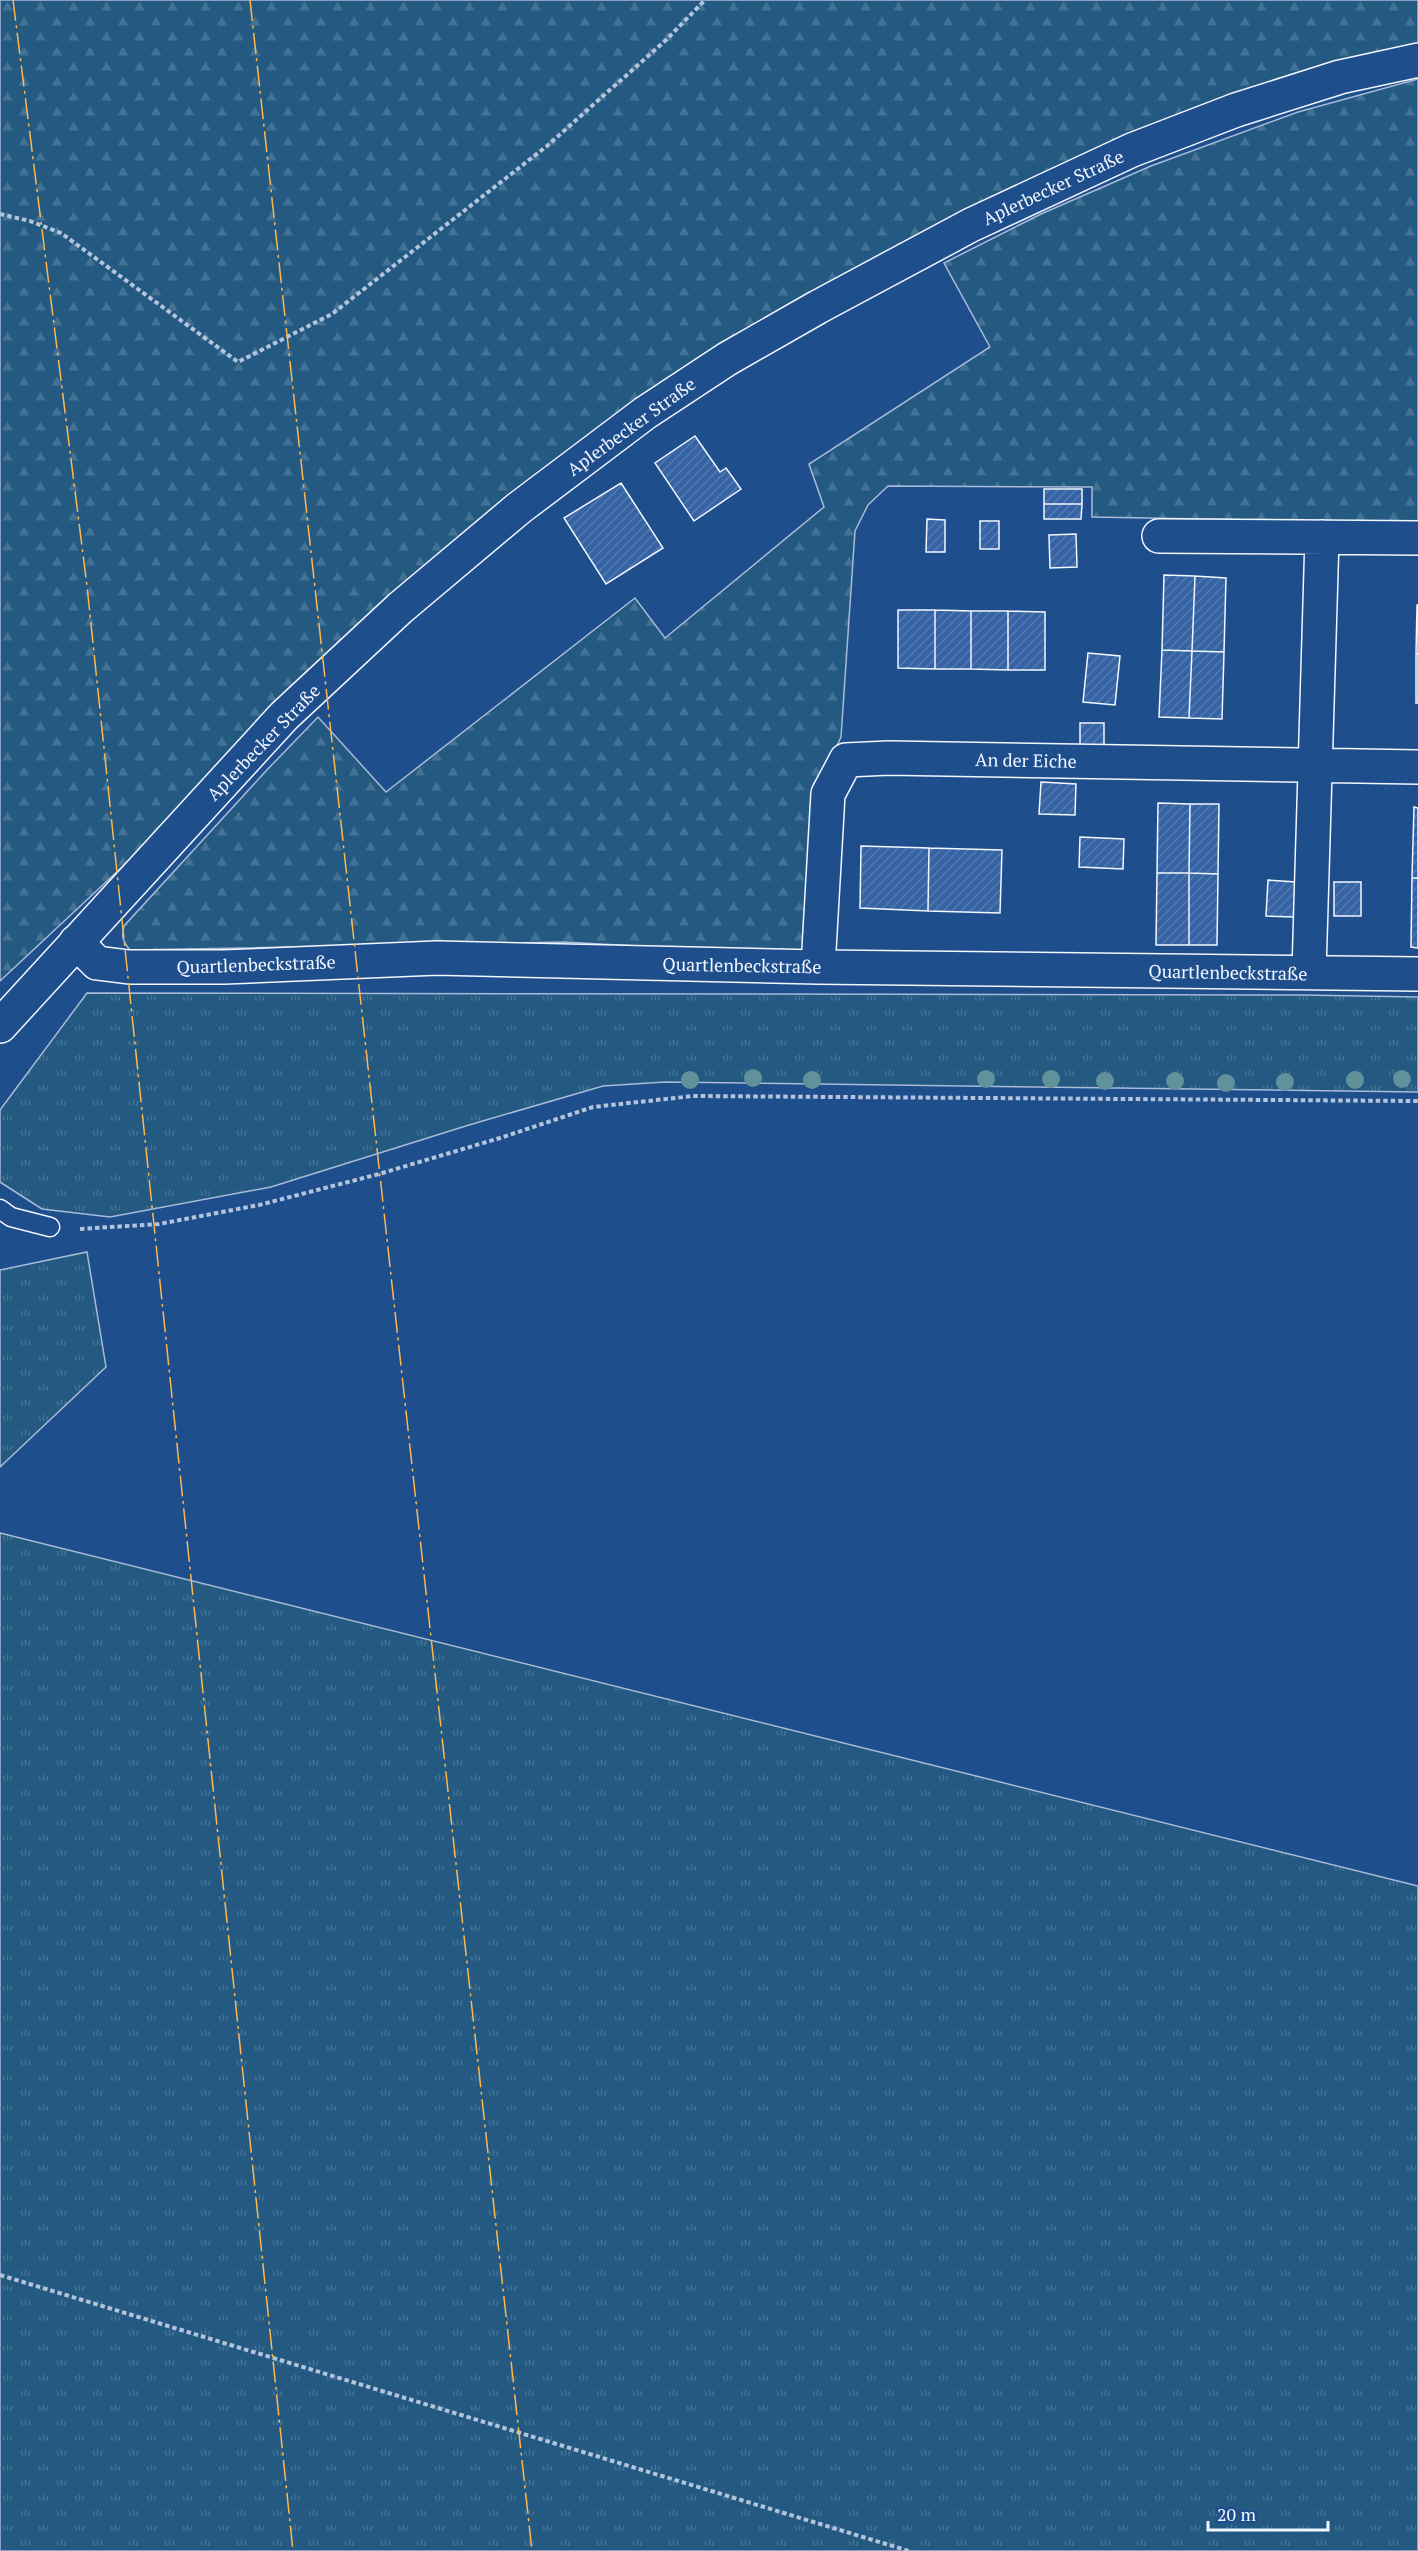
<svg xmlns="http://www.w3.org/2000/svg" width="1418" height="2551" font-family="'PT Serif',serif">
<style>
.grass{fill:url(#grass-tufts);stroke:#a8bbd7;stroke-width:1.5}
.forest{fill:url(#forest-firs);stroke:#a8bbd7;stroke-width:1.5}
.building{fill:url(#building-hatch);stroke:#f2f6ff;stroke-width:1.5}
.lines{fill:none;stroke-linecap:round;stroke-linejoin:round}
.service-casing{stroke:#f2f6ff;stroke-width:21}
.minor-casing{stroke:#f2f6ff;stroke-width:36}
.secondary-casing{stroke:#f2f6ff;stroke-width:36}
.path{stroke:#b3c4dc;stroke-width:4;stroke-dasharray:4.5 3;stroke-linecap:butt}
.service{stroke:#1f4e8c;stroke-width:18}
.minor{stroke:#1f4e8c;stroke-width:33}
.secondary{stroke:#1f4e8c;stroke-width:33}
.power{stroke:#ffb74d;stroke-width:1.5;stroke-dasharray:21 4.5 3 4.5;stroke-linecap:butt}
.tree{fill:#61919a}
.labels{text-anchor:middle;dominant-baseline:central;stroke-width:4.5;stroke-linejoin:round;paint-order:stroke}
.street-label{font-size:18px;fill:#f2f6ff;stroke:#1f4e8c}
</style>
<defs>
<pattern id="grass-tufts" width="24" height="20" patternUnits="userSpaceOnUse" patternTransform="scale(1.5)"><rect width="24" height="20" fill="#245a82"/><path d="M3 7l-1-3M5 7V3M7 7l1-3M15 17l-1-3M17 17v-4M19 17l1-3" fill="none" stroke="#447295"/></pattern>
<pattern id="forest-firs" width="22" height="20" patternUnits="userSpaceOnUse" patternTransform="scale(1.5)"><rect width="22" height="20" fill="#245a82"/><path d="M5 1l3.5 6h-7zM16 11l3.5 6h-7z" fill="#447295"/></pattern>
<pattern id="building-hatch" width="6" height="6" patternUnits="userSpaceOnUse" patternTransform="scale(1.5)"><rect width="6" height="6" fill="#3563a3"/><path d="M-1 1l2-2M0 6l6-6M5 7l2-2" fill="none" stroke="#537ab1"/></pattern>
</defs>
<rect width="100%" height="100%" fill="#1f4e8c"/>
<path class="grass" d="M87,993L1303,995L1418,997V1092L665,1082L603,1086L469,1125L271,1187L110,1217L42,1209L0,1182V1110Z
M87,1252L106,1367L0,1467V1270Z
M0,1533L1418,1886V2551H0Z"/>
<path class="forest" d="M0,0H1418V54L1343,70L724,357L166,826L0,981Z
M1418,79V523L1092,517V487L888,486L868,505L855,531L841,737L815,793L803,955L564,942L130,950C123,942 121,936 124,926L265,772L318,717L386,792L635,598L665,638L824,507L809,464L990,347L944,263L1041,214L1151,166L1298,112Z"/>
<path class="building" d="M695,436L720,472L726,468L741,489L694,521L655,463Z
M621,483L663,548L606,584L564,518Z
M1044,489H1082V504H1044Z
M1044,504H1082L1081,519H1044Z
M927,519L945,520V552H926Z
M980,521H999V549H980Z
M1076,534L1077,567L1050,568L1049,535Z
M1164,575L1195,576L1192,651L1162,650Z
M1195,576L1226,578L1224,652L1192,651Z
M1417,605H1418V654H1416Z
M898,610H935V669L898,668Z
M935,610L971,611V669H935Z
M971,611H1008V670L971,669Z
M1008,611L1045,612V670H1008Z
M1162,650L1192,651L1189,718L1159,717Z
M1192,651L1224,652L1222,719L1189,718Z
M1088,653L1120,656L1115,705L1083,702Z
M1416,654H1418V703H1416Z
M1080,723H1104V746H1080Z
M1041,782L1076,784L1075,815L1039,814Z
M1158,803L1190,804L1189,873H1157Z
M1190,804H1219L1218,874L1189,873Z
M1414,807L1418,808V878H1412Z
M1080,837L1124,839L1123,869L1079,867Z
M861,846L929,848L928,911L860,908Z
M929,848L1002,850L1000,913L928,911Z
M1157,873H1189V945H1156Z
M1189,873L1218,874L1217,945H1189Z
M1412,878H1418V948L1411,947Z
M1268,880L1296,882L1294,917L1266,916Z
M1334,882H1361V916H1334Z"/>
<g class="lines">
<defs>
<path id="service" d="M0,1209L11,1217L50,1227"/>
<path id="minor" d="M1159,536L1418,538
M76,942L97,963L129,967H224L437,958L818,967L1418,974
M818,967L828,794L846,760L889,758L1418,767
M1309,972L1322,537"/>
<path id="secondary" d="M0,1026L284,716L400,608L519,508L645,413L727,359L818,307L971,225L1132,150L1236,110L1340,77L1418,60"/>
</defs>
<use href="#service" class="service-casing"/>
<use href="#minor" class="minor-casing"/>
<use href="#secondary" class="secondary-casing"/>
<path class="path" d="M0,214L30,221L61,233L238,362L332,314L547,146L666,40L705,0
M80,1229L159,1224L259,1205L379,1174L500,1138L593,1107L693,1096L1418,1101
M0,2275L909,2551"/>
<use href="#service" class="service"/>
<use href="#minor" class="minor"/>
<use href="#secondary" class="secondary"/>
<path class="power" d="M13,0L87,586L293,2551
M250,0L532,2551"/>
</g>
<g class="tree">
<circle cx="753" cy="1078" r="9"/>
<circle cx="986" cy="1079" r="9"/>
<circle cx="1051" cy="1079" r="9"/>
<circle cx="1402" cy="1079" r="9"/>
<circle cx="690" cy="1080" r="9"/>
<circle cx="812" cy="1080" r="9"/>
<circle cx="1355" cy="1080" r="9"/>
<circle cx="1105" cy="1081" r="9"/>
<circle cx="1175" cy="1081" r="9"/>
<circle cx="1285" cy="1082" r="9"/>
<circle cx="1226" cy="1083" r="9"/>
</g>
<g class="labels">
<g class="street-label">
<text transform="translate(1053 187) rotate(-25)">Aplerbecker Straße</text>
<text transform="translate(631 426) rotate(-36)">Aplerbecker Straße</text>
<text transform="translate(263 742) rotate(-46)">Aplerbecker Straße</text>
<text transform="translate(1026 760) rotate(1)">An der Eiche</text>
<text transform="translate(256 964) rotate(-2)">Quartlenbeckstraße</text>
<text transform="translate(742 965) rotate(1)">Quartlenbeckstraße</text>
<text transform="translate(1228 972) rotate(1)">Quartlenbeckstraße</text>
</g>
</g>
<path d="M1208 2521v9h120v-9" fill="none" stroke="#f2f6ff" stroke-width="3"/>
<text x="1217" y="2521" font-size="18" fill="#f2f6ff" stroke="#1f4e8c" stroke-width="4.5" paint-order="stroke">20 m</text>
</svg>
